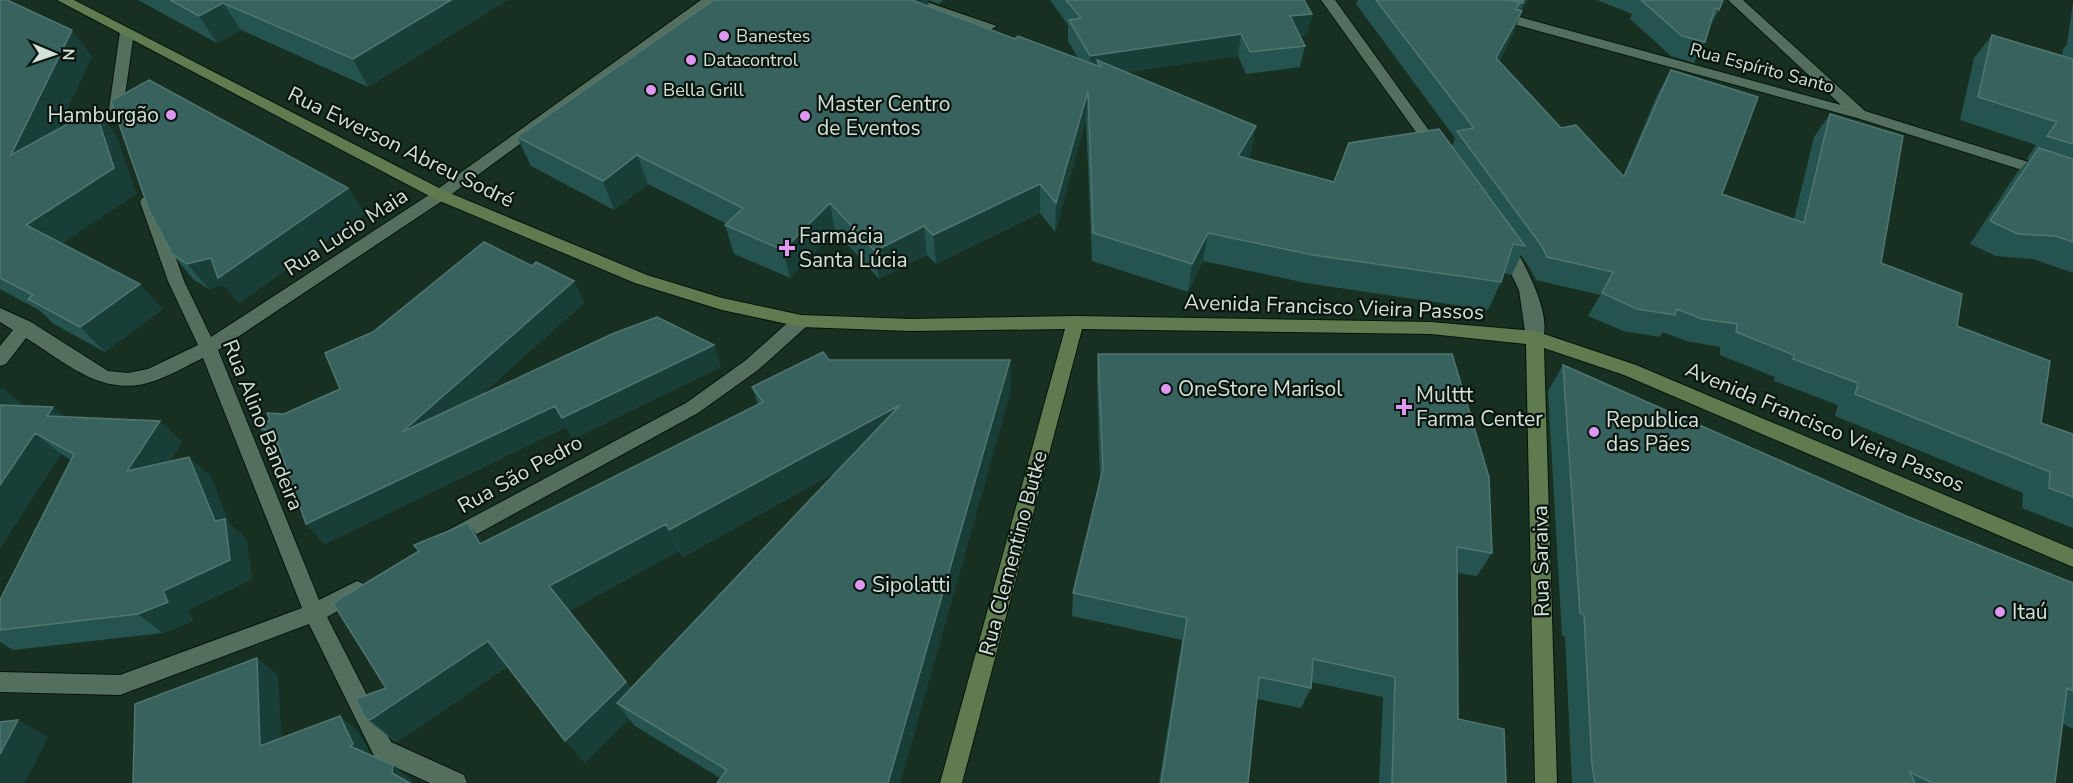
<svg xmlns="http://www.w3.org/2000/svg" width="2073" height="783" font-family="'Nunito Sans',sans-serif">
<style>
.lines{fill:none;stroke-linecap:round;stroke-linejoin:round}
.street-casing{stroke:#02170b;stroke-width:2}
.secondary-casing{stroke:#02170b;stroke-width:2}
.street{fill:#556f5e;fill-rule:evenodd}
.secondary{fill:#607b50;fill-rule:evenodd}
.wall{fill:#25534f;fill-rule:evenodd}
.shaded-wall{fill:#183e37}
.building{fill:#38625e;stroke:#507671;stroke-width:1.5}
.poi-dot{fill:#de98f2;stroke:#0b150f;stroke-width:2}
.labels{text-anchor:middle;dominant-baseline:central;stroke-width:4.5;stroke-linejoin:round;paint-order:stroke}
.far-poi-label{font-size:18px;fill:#d3e1d8;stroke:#0b150f;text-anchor:start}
.far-street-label{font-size:18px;fill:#d3e1d8;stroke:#0b150f}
.poi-label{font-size:21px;fill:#d3e1d8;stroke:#0b150f;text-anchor:start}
.street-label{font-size:21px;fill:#d3e1d8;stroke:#0b150f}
</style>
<rect width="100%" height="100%" fill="#183022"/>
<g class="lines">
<defs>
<path id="street" d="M701,0H716L445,199L218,350L319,600L357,581L364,584L367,590L364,596L327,617L391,742L464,775L467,783H430L375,758L309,624L120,695L0,692V672L120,675L302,608L203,358C188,365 173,374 157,380C105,400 68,364 26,338L6,364L0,366V346L13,330L0,322V308L31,322L108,371L128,373L148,369L198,345L168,281L140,202L142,198L148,197L156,202L184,281L211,337L435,191Z
M901,0H921L997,26L990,30L985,29Z
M1321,0H1335L1441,147L1443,150L1441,153H1431Z
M1728,0H1743L1865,111L2073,176V186L1857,118L1491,18L1489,15L1491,12H1501L1841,105Z
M127,28L134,32L123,109L127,119L120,124L115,122L109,109L120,32Z
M1505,239L1511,241C1524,263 1555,318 1541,343H1529L1526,338L1519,290L1497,245Z
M801,315L807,316L810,321L807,326L758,370L698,413L457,545L450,548L443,545L440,539L443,533L686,403L746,360L795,316Z"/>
<path id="secondary" d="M57,0H74L445,191L647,275L722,298L801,315L911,319L1075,316L1431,322L1535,331L1636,365L2073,549V567L1624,375L1544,348L1557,783H1535L1526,344L1431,334L1082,329L962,783H940L1065,329L911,331L801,327L722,310L635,283L435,199Z"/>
</defs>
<use href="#street" class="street-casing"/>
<use href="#secondary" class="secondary-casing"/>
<use href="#street" class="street"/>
<use href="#secondary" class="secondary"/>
</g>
<path class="wall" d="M0,0L92,56L58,129L95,109L116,135L136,194L61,243L163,309L105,352L54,324L39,310L0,289Z
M138,0H507L368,87L241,30L217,43Z
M714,0H943L939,4L928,0L929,6L1015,39L1078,58L1068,41V25L1050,0H1304L1312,14L1307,35L1300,36L1305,46L1300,67L1246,74L1238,56L1126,72L1251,154L1248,159L1334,182L1452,146L1455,138L1356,4L1358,0H1528L1521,11L1513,34L1499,61L1561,128L1623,176L1658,93L1671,70L1722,194L1794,219L1814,137L1830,114L1881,263L1957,326L2041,423L2073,434V528L2022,508L2023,493L1835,416L1838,405L1774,381L1775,377L1720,355V347L1686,341L1663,332L1660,337L1623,331L1588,316L1600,295L1536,280L1530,268L1521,255L1512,275L1504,273L1501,282L1488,310L1306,283L1203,261L1188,292L1092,261L1086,120L1055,232L1040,213L936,264L927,255L879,279L835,231L790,278L734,254L725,225L727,224L648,184L614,210L531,166L517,137Z
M1597,0H1723L1719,10L1708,30L1705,42L1694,63L1671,56L1630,19L1632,14Z
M2073,3V273L2033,259L1996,256L1970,244L2018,171L2029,160L2027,159L2036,145L1960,120L1974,58L1992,35L2062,56L2063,49L2067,44Z
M348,188L365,214L239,303L224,285L209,289L194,280L173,255Z
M532,266L574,281L584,303L482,394L721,367L573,439L566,427L325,544L306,524L279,448L276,446L257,426L340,389Z
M1098,354L1492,553L1477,576L1457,573L1458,719L1506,783H1379L1383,697L1311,682V688L1301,708L1257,699L1248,783H1159L1182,640L1072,616L1073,593L1100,480L1097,380Z
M829,360H1010L1011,390L900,783H717L720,778L635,726L629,719L585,763L508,666L397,742L393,740L365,718L483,543L758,404L752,387ZM836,472L631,688L569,611L679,551L683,557Z
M1563,365L1906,516L2073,583V729L2062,723L2055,783H1572L1565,637L1562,635L1548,391Z
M24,406L64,417L182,442L170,461L189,457L211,477L229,523L246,539L252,579L188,610L193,621L163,633L13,650L0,642V600L71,460L61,454L0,548Z"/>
<path class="shaded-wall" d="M451,0H507L368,87L353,59Z
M909,0H928L929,12Z
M1524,0H1528L1518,15L1523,3Z
M223,3L241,30L217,43L199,16Z
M1522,11L1513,34L1487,81L1496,58Z
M1312,14L1307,35L1285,38L1290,16Z
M72,30L92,56L35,180L11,155Z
M1241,34L1238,56L1101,75V67L1097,60L1096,76L1089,77L1090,56Z
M1088,91L1086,120L1055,232L1056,203Z
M95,109L116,135L136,194L51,251L26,225Z
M1256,126L1251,154L1233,185L1238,156Z
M637,155L648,184L614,210L603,181Z
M1040,184V213L936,264L933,235Z
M348,188L365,214L239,303L224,285L209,289L187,264Z
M830,203L835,231L790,278L783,250Z
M924,226L927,255L879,279L875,251Z
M1208,233L1203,261L1188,292L1192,264Z
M574,281L584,303L418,452L402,432Z
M140,284L163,309L105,352L80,327Z
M714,345L721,367L573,439L566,427L325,544L306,524L555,406Z
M1010,360L1011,390L900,783H888Z
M3,388L28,409L0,422V390Z
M900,405L904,435L683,557L669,530Z
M53,407L77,428L47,416Z
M160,421L182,442L151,491L127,471Z
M35,433L61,454L0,548V485Z
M189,457L211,477L229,523L246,539L252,579L188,610L193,621L163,633L138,614L163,591L215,521Z
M468,523L489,550L480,544Z
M666,524L679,551L568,612L549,586Z
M488,641L509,665L397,742L370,720Z
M257,658L278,675L283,761L260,746Z
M626,682L643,705L617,703L629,719L585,763L565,741Z
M340,716L359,732L373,759L350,746Z
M18,720L48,737L25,783H0V754Z
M393,765L412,780V783H405L392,773Z"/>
<path class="building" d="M0,0H7L72,30L11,155L95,109L114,168L26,225L140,284L80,327L28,299L33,295L0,278Z
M170,0H451L353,59L223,3L199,16Z
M714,0H912L1015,39L1018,36L1101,67L1097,60L1256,126L1238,156L1334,182L1349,143L1439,129L1525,246L1513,244L1501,282L1313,255L1208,233L1192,264L1093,233L1088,91L1056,203L1040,184L933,235L924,226L875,251L830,203L783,250L725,225L743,208L637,155L603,181L517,137Z
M1066,0H1304L1312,14L1290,16L1305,46L1250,52L1241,34L1090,56L1069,20L1081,18Z
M1376,0H1509L1520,3L1515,9L1522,11L1496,58L1561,128L1576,125L1624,177L1671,70L1758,97L1722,194L1804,223L1830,114L1903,136L1881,263L1962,294L1957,326L2050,361L2041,423L2073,434V497L2049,488L2050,472L1855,394L1858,383L1793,359L1794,355L1736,332L1737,324L1702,319L1677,309L1675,315L1637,309L1602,293L1613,272L1547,257L1541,245L1457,131L1474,128Z
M1513,0H1524L1523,3Z
M1641,0H1723L1719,10L1715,8L1705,42L1682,36Z
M1992,35L2073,59V144L2047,136L2057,122L1978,97Z
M149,80L348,188L218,278L211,258L187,264L173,255L149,210L111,101Z
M2039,148L2073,159V242L2055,236L2018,234L1990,221Z
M484,242L532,266L536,262L574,281L402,432L612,334L657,317L714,345L562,418L555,406L306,524L275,435L257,426L270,420L267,413L284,414L340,389L325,353L373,332Z
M823,352L829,360H1010L888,783H717L727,770L617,703L900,405L669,530L666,524L549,586L626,682L565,741L488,641L370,720L365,718L356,699L386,688L333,603L419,551L414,545L468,523L480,544L763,402L752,387Z
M1098,354H1452L1489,477L1492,553L1457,547L1458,719L1504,729L1506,783H1392L1395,677L1313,659L1311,688L1259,677L1248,783H1161L1187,618L1073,593L1103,469Z
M1563,365L1906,516L2073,583V691L2067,688L2055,783H1932L1910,772L1915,783H1595L1592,765L1584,615L1580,613Z
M0,405L53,407L47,416L160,421L127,471L189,457L215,521L225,519L230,560L163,591L168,602L138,614L0,630V600L74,454L35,433L0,485Z
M257,658L260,746L340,716L353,744L350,746L393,765L392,773L410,783H133L135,704Z
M18,720L0,754V722Z"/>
<g class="poi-dot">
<circle cx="724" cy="36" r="6"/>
<circle cx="691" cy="60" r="6"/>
<circle cx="651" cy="90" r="6"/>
<circle cx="171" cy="115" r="6"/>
<circle cx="805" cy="116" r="6"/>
<path d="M784 239h6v6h6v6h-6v6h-6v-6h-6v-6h6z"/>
<circle cx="1166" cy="389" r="6"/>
<path d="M1401 398h6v6h6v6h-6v6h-6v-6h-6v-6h6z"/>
<circle cx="1594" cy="432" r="6"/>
<circle cx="860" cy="585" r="6"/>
<circle cx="2000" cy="612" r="6"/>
</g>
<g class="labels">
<g class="far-poi-label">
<text x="736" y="36">Banestes</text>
<text x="703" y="60">Datacontrol</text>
<text x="663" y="90">Bella Grill</text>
</g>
<g class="far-street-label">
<text transform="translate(1762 68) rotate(15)">Rua Espírito Santo</text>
</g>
<g class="poi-label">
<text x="817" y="104">Master Centro<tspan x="817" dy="24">de Eventos</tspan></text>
<text x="159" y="115" text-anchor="end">Hamburgão</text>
<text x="799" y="236">Farmácia<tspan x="799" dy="24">Santa Lúcia</tspan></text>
<text x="1178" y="389">OneStore Marisol</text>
<text x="1416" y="395">Multtt<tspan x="1416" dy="24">Farma Center</tspan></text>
<text x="1606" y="420">Republica<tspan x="1606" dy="24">das Pães</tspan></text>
<text x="872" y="585">Sipolatti</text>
<text x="2012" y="612">Itaú</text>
</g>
<g class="street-label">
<text transform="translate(401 147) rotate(26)">Rua Ewerson Abreu Sodré</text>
<text transform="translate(346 232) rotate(-33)">Rua Lucio Maia</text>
<text transform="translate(1334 307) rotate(2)">Avenida Francisco Vieira Passos</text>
<text transform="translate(263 425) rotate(68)">Rua Alino Bandeira</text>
<text transform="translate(1825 427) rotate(23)">Avenida Francisco Vieira Passos</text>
<text transform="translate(520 474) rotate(-29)">Rua São Pedro</text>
<text transform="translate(1013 553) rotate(-75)">Rua Clementino Butke</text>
<text transform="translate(1541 561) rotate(-91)">Rua Saraiva</text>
</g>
</g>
<g transform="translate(54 54) rotate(92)" stroke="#0b150f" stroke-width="4.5" paint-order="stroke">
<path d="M0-4.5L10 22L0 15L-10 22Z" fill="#d3e1d8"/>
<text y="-9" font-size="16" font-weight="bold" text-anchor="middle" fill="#d3e1d8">N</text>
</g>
</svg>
